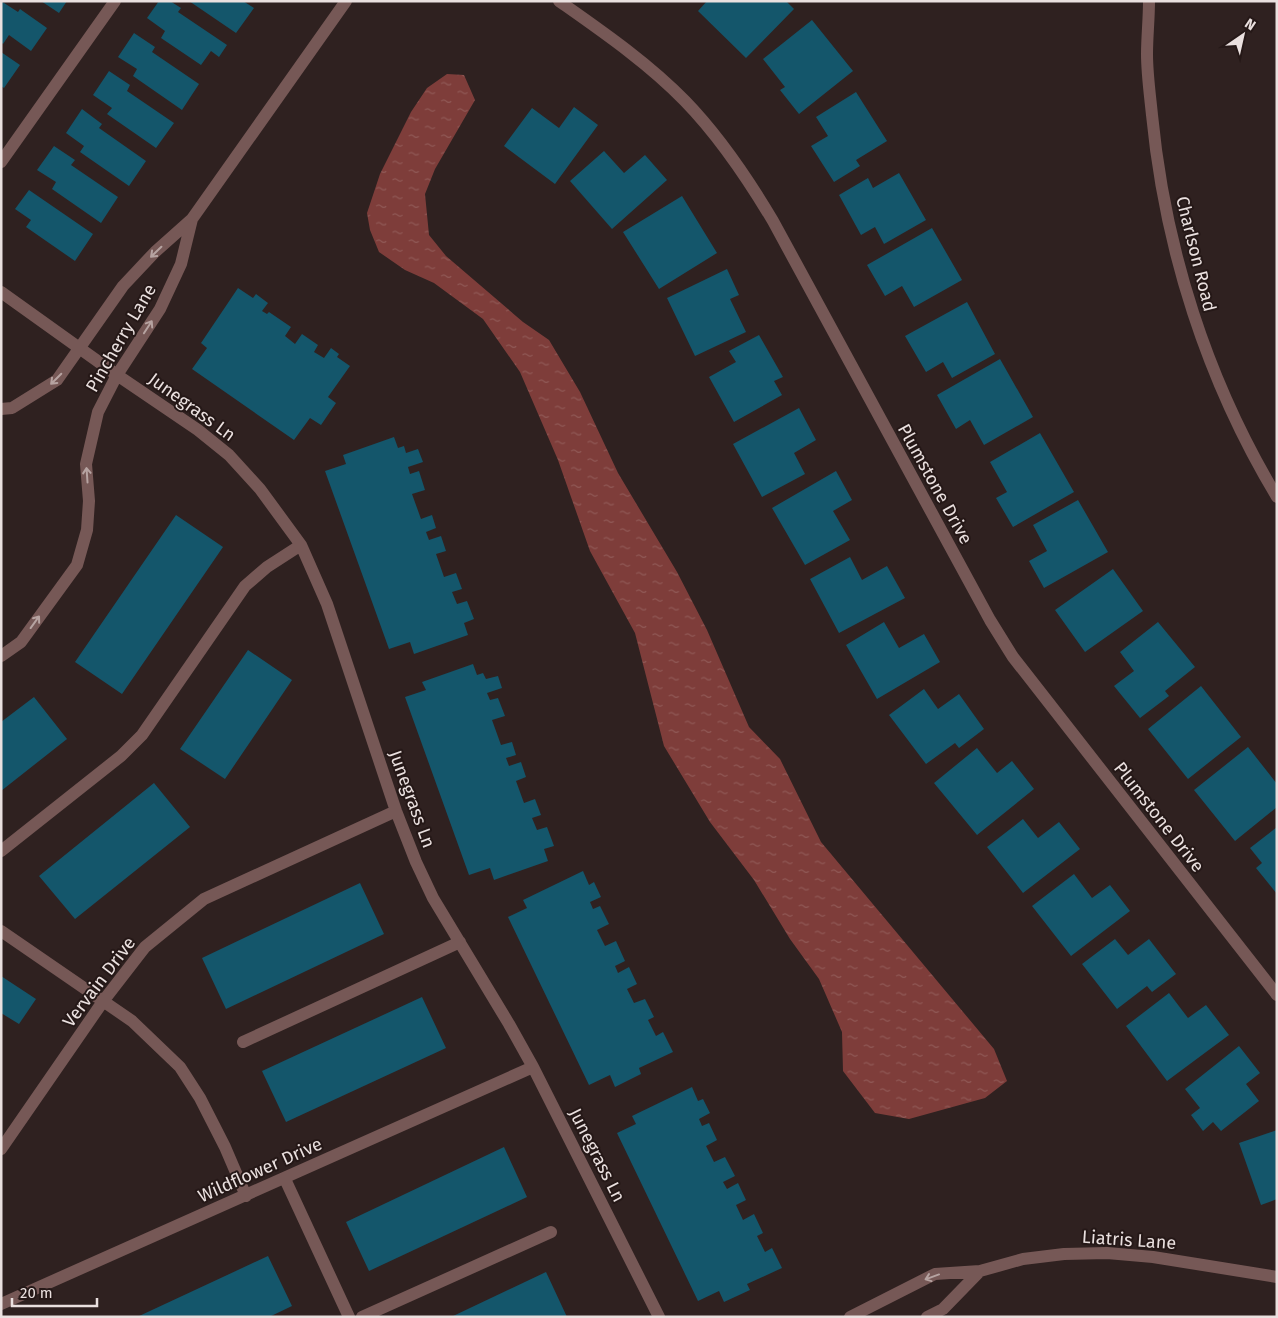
<svg xmlns="http://www.w3.org/2000/svg" width="1278" height="1318" font-family="'Fira Sans',sans-serif">
<style>
.water{fill:url(#water-ripples)}
.building{fill:#14566b}
.lines{fill:none;stroke-linecap:round;stroke-linejoin:round}
.minor{stroke:#765856;stroke-width:12}
.oneway{stroke:#b6a3a1}
.labels{text-anchor:middle;dominant-baseline:central;stroke-width:4;stroke-linejoin:round;paint-order:stroke}
.street-label{font-size:18px;fill:#eae0df;stroke:#251817}
</style>
<defs>
<pattern id="water-ripples" width="26" height="14" patternUnits="userSpaceOnUse" patternTransform="scale(1.25)"><rect width="26" height="14" fill="#7e3d3a"/><path d="M2 4q2-2 4 0t4 0M15 11q2-2 4 0t4 0" fill="none" stroke="#905956"/></pattern>
</defs>
<rect width="100%" height="100%" fill="#2f2120"/>
<path class="water" d="M447,74L464,75L475,100L435,169L425,194L429,235L446,256L523,322L549,340L580,392L618,473L677,572L707,630L749,727L780,759L821,842L994,1049L1007,1081L985,1098L909,1119L875,1113L843,1071L842,1032L819,979L790,939L754,880L710,822L664,746L635,633L590,551L558,460L520,372L483,319L434,283L405,270L379,252L370,230L367,213L380,174L411,112L427,88Z"/>
<path class="building" d="M1,1L18,12L20,9L47,28L31,51L9,35L3,44L1,42Z
M41,1H67L59,13Z
M159,1H170L181,8L178,12L227,45L219,57L211,51L201,65L161,38L165,31L147,18Z
M189,1H243L254,8L236,33Z
M707,1H786L794,9L746,58L698,11Z
M812,20L853,71L799,114L780,90L785,87L763,59Z
M134,33L155,47L152,52L199,84L182,110L133,76L137,69L118,57Z
M1,52L20,65L4,88L1,86Z
M109,71L130,85L127,91L174,123L156,148L107,114L112,108L93,95Z
M856,92L887,141L856,160L860,166L834,182L811,146L828,136L816,117Z
M574,107L598,125L555,184L504,146L532,108L559,128Z
M82,109L102,124L99,128L146,161L129,186L80,152L84,146L66,133Z
M54,146L75,160L71,165L118,197L101,223L52,189L56,182L37,170Z
M604,151L624,173L645,155L667,180L612,229L570,181Z
M899,173L926,220L884,244L875,227L861,235L839,195L868,178L873,188Z
M29,190L93,234L75,261L26,227L31,220L15,209Z
M682,196L717,253L659,289L623,232Z
M932,228L962,280L914,307L902,286L885,296L867,265Z
M727,269L739,295L730,299L746,332L695,356L667,298Z
M238,288L253,298L256,294L268,303L262,311L267,314L269,312L291,327L285,336L295,344L302,334L318,345L314,352L324,358L331,348L339,354L337,357L350,366L328,397L336,403L321,425L310,418L294,440L192,369L207,348L201,343Z
M967,302L995,354L952,378L943,362L926,372L905,336Z
M759,335L783,377L774,381L782,395L734,422L709,377L736,362L729,351Z
M1000,359L1033,417L984,445L970,420L956,429L937,395Z
M799,408L816,440L794,453L805,474L762,497L733,444Z
M1040,433L1074,492L1013,527L996,498L1007,492L990,462Z
M394,437L398,448L404,446L406,453L418,449L423,462L408,467L410,474L419,471L425,490L412,494L421,519L432,515L436,528L426,532L429,540L441,536L446,551L436,554L444,577L456,573L462,589L452,592L457,604L467,601L474,619L464,623L468,635L414,654L410,642L389,649L325,471L346,464L343,455Z
M836,471L852,500L833,511L850,540L805,565L772,508Z
M1078,500L1108,552L1044,588L1029,561L1047,551L1033,525Z
M176,515L223,547L122,694L75,662Z
M850,557L862,580L887,566L905,598L839,633L810,579Z
M1113,569L1143,611L1085,652L1055,610Z
M884,622L899,648L924,634L940,662L877,699L846,645Z
M1158,622L1195,667L1165,691L1169,696L1140,718L1114,686L1134,671L1120,652Z
M248,650L292,680L225,779L180,749Z
M473,664L477,675L483,673L486,679L498,676L502,688L487,693L490,700L498,698L505,716L492,720L501,745L512,742L516,755L506,758L509,766L521,762L526,777L516,781L524,803L535,799L541,815L532,818L537,830L547,827L554,846L544,849L548,861L494,880L490,868L469,875L405,697L426,690L422,682Z
M1201,686L1241,737L1188,779L1148,729Z
M924,689L938,709L959,694L984,729L959,748L955,743L926,764L889,715Z
M34,697L67,739L1,791V722Z
M1248,747L1277,784V807L1235,841L1194,790Z
M977,748L997,773L1012,761L1034,789L977,835L934,783Z
M154,783L190,827L75,919L39,876Z
M1023,819L1038,838L1059,822L1080,849L1023,893L987,847Z
M1277,827V894L1256,868L1262,863L1250,848Z
M583,871L589,885L594,882L601,897L590,902L593,909L600,906L609,924L597,930L605,946L616,941L625,961L615,966L618,973L629,967L637,984L627,989L634,1003L645,999L654,1017L648,1020L656,1036L663,1032L673,1052L639,1068L641,1074L615,1087L610,1075L589,1085L508,917L527,908L523,900Z
M1074,874L1092,898L1110,885L1130,911L1071,956L1032,906Z
M360,883L384,934L226,1009L202,958Z
M1115,939L1128,955L1149,939L1176,974L1152,992L1147,986L1117,1009L1082,964Z
M1,976L36,999L19,1024L1,1013Z
M1169,993L1188,1018L1206,1005L1229,1035L1167,1081L1126,1026Z
M422,997L446,1048L286,1122L262,1071Z
M1239,1046L1260,1073L1246,1084L1259,1101L1221,1131L1213,1122L1203,1131L1191,1115L1200,1108L1185,1089Z
M692,1087L698,1101L703,1099L710,1113L699,1119L702,1126L709,1123L717,1140L706,1146L714,1162L725,1157L735,1176L723,1182L727,1189L738,1183L746,1200L736,1205L743,1220L754,1214L763,1233L757,1236L765,1252L772,1248L782,1268L747,1284L750,1290L724,1302L719,1291L698,1301L617,1133L636,1124L632,1116Z
M1277,1130V1199L1261,1205L1239,1143Z
M504,1147L527,1197L369,1271L346,1222Z
M268,1256L292,1306L269,1317H137Z
M546,1272L567,1317H451Z"/>
<g class="lines">
<path class="minor" d="M559,1C603,32 648,63 685,101C720,137 748,179 773,221L990,620L1013,657L1277,995
M1149,1C1149,19 1147,37 1147,54C1147,74 1150,95 1152,115C1165,249 1207,381 1277,497
M1,162L115,1
M1,292L117,375L198,430L229,455L260,489L301,545L327,604L396,811L416,862L433,898L509,1024L533,1067L659,1317
M1,409L12,408L57,380L123,286L155,252L192,219L346,1
M1,656L21,642L77,565L87,530L89,501L86,464L98,412L117,375L160,309L181,264L192,219
M1,851L121,756L142,735L245,586L267,567L301,545
M1,931L132,1021L180,1067L200,1098L225,1147L246,1196
M243,1042L460,942
M1,1149L104,1000L145,947L204,899L396,811
M285,1179L349,1317
M1,1304L533,1067
M362,1317L551,1232
M850,1317L935,1274L980,1271L1023,1259L1064,1254L1107,1253L1153,1257L1277,1277
M927,1317L943,1309L980,1271"/>
</g>
<defs><path id="oneway-shaft" d="M-6 0H5M1.5-3L5.5 0L1.5 3" fill="none" stroke-width="1.6" stroke-linecap="round" stroke-linejoin="round" transform="scale(1.25)"/></defs>
<g class="oneway">
<use href="#oneway-shaft" transform="translate(156 252) rotate(136)"/>
<use href="#oneway-shaft" transform="translate(148 327) rotate(-57)"/>
<use href="#oneway-shaft" transform="translate(56 379) rotate(135)"/>
<use href="#oneway-shaft" transform="translate(87 475) rotate(-94)"/>
<use href="#oneway-shaft" transform="translate(35 622) rotate(-54)"/>
<use href="#oneway-shaft" transform="translate(932 1277) rotate(160)"/>
</g>
<g class="labels">
<g class="street-label">
<text transform="translate(1196 254) rotate(76)">Charlson Road</text>
<text transform="translate(121 338) rotate(-60)">Pincherry Lane</text>
<text transform="translate(192 407) rotate(36)">Junegrass Ln</text>
<text transform="translate(935 484) rotate(61)">Plumstone Drive</text>
<text transform="translate(412 799) rotate(70)">Junegrass Ln</text>
<text transform="translate(1159 817) rotate(52)">Plumstone Drive</text>
<text transform="translate(99 982) rotate(-53)">Vervain Drive</text>
<text transform="translate(597 1155) rotate(63)">Junegrass Ln</text>
<text transform="translate(260 1170) rotate(-24)">Wildflower Drive</text>
<text transform="translate(1129 1240) rotate(4)">Liatris Lane</text>
</g>
</g>
<rect width="1278" height="1318" fill="none" stroke="#eae0df" stroke-width="5"/>
<g transform="translate(1243 35) rotate(34)" stroke="#251817" stroke-width="4" paint-order="stroke">
<path d="M0-4L9 19L0 12L-9 19Z" fill="#eae0df"/>
<text y="-8" font-size="14" font-weight="bold" text-anchor="middle" fill="#eae0df">N</text>
</g>
<path d="M12 1298v8h85v-8" fill="none" stroke="#eae0df" stroke-width="2.5"/>
<text x="20" y="1298" font-size="15" fill="#eae0df" stroke="#251817" stroke-width="4" paint-order="stroke">20 m</text>
</svg>
